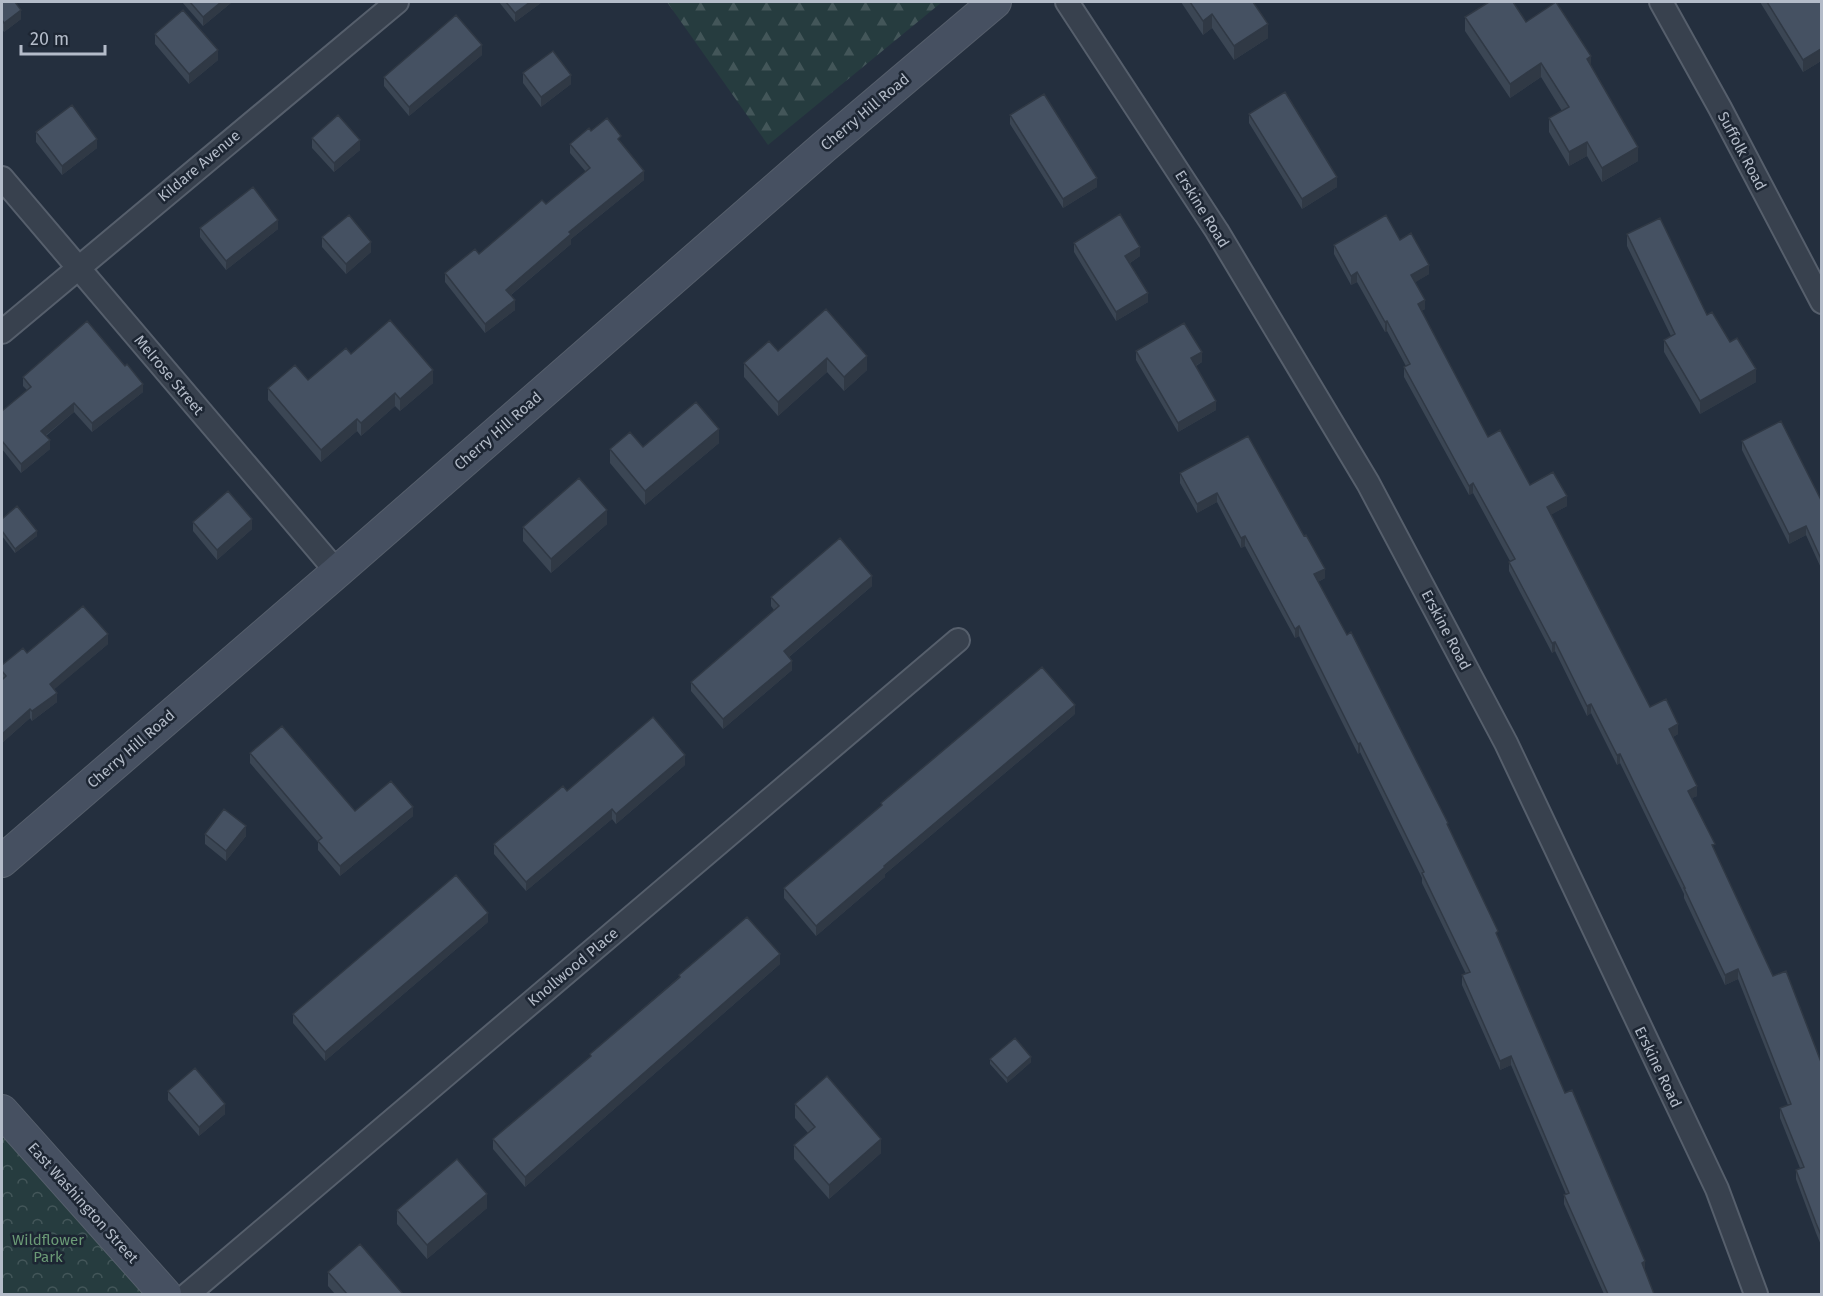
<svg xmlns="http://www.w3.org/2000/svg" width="1823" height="1296" font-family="'Fira Sans',sans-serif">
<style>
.forest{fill:url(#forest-firs)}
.park{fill:url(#park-crowns)}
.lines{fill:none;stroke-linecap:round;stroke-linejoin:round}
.street-casing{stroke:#565f6c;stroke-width:26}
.secondary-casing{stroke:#565f6c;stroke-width:34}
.street{stroke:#38414e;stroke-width:22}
.secondary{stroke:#465061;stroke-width:32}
.wall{fill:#3b4654}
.shaded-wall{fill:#303945}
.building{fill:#455162;stroke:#303945;stroke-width:1.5}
.labels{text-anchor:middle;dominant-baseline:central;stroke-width:5;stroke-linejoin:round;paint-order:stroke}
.street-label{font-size:15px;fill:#b4bcc9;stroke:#1d2633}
.park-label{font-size:15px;fill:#6b9a76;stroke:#1d2633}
</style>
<defs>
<pattern id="forest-firs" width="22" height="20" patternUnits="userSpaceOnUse" patternTransform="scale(1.5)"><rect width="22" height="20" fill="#263c3f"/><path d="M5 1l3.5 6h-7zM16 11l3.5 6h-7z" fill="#435659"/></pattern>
<pattern id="park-crowns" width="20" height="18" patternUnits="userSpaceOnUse" patternTransform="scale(1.5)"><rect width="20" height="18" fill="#263c3f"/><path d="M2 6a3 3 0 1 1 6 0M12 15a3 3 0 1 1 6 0" fill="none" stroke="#435659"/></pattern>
</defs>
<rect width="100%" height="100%" fill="#242f3e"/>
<path class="forest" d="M667,2H942L768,145Z"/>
<path class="park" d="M2,1125L149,1294H2Z"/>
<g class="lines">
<defs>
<path id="street" d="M1067,2L1217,231L1368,483L1506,743L1717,1189L1756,1294
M1661,2L1720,108L1822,302
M2,178L337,572
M2,332L397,2
M188,1294L958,640"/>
<path id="secondary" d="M2,861L337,572L825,146L995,2
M2,1111L165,1294"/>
</defs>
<use href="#street" class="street-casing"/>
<use href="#secondary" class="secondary-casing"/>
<use href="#street" class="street"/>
<use href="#secondary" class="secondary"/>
</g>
<path class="wall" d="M2,2L21,19L4,32L2,29Z
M182,2H232L203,26Z
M499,2H542L515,22Z
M1181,2H1253L1268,38L1234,60L1212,28L1203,35Z
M1760,2H1821V61L1803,72Z
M1465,17L1526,22L1591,67L1638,161L1602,182L1587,156L1569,166L1549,132V118L1562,111L1541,77L1510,98L1465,31Z
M155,34L218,60L189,84L155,44Z
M482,55L409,116L384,86V77Z
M523,73L571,84L541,107L523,83Z
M1249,114L1337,187L1302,209L1249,123Z
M1010,115L1097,187L1063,208L1010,124Z
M591,131L621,142L644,180L571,239V244L511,295L515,310L485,333L445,282V273L479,254L546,204L586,172L570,153V144Z
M36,132L97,148L62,175L36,142Z
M312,138L360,150L334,172L312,148Z
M200,228L278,229L226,270L200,237Z
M1627,234L1707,315L1730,342L1756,382L1700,414L1664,352V340L1671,336L1627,246Z
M322,237L371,252L346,274L322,247Z
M1400,240L1429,274L1415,282L1425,309L1421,311L1488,437L1530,485L1567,506L1550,515L1650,707L1678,734L1673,737L1697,796L1692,798L1715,851L1773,976L1821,1062V1245L1816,1233L1796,1179V1170L1800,1168L1780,1118V1108L1788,1105L1738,979L1725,985L1684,898V894L1620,763L1617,765L1591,713L1587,716L1555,651L1552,653L1509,571V562L1510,561L1473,493L1469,495L1404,377V367L1406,366L1387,331L1385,332L1357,282L1351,285L1334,254V245Z
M1074,243L1140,256L1130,263L1148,302L1116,321L1074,252Z
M826,309L867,370L844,391L827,372L778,416L744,377V363L778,351Z
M1136,351L1202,362L1196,366L1216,410L1178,432L1136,360Z
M351,354L433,383L400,411L395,406L361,436L357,431L321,462L268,400V388L308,380Z
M23,377L143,392L92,432L74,412L46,436L50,449L21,473L2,449V411L27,390L23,386Z
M1248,436L1325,578L1318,582L1448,827L1498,938L1565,1093L1645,1271L1654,1294H1604L1564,1204V1195L1566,1194L1511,1065L1500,1070L1462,985V975L1466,974L1422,883V878L1360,752L1358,754L1299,636L1295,638L1245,546L1241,548L1217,502L1197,513L1180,483V473Z
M1742,441L1821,500V568L1806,535L1789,544L1742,450Z
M719,443L645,505L610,463V449Z
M2,519L37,536L15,553L2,536Z
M193,522L252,529L217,560L193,531Z
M607,524L551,573L523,541V527Z
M872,586L789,657L792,670L723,729L691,691V682L774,610L771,606V597Z
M108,644L54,689L57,702L32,721L30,718L2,743V665L27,653Z
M1075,714L885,874V877L816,936L784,898V888L881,806V803Z
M250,753L355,811L413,816L340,876L318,850V842L250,763Z
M685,765L616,824L612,819L526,891L494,854V844Z
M205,834L246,836L226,861L205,844Z
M488,922L325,1061L293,1023V1014Z
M780,964L525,1187L493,1149V1139L590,1057V1054L679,977V975Z
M990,1059L1031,1062L1007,1083L990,1064Z
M168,1091L225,1114L199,1136L168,1100Z
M795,1104L881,1153L829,1199L794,1159V1145L808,1133L795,1118Z
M487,1208L427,1259L397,1224V1210Z
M328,1272L403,1294H335L328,1286Z"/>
<path class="shaded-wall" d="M221,2H232L203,26V17Z
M530,2H542L515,22V13Z
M21,10V19L4,32V23Z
M1212,14V28L1203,35V21Z
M1268,24V38L1234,60V46Z
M482,45V55L409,116V107Z
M1821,49V61L1803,72V60Z
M218,50V60L189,84V74Z
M1591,56V70L1587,59Z
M1541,63V77L1510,98V84Z
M571,75V84L541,107V97Z
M97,139V148L62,175V166Z
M360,140V150L334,172V163Z
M1587,142V156L1569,166V152Z
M1638,147V161L1602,182V168Z
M644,171V180L571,239V244L506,299V290L569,232Z
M1337,177V187L1302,209V199Z
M1097,178V187L1063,208V199Z
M278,220V229L226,270V261Z
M371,242V252L346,274V264Z
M1140,247V256L1125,266V256Z
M1429,265V274L1411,285V275Z
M1357,272V282L1351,285V276Z
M1148,293V302L1116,321V312Z
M515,300V310L485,333V324Z
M1425,300V309L1418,313V304Z
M1387,321V331L1385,332V322Z
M1202,352V362L1191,368V358Z
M867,356V370L844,391V377Z
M827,358V372L778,416V402Z
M1756,369V382L1700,414V401Z
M433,370V383L400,411V399Z
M143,384V392L92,432V423Z
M395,393V406L361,436V423Z
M1216,401V410L1178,432V423Z
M74,403V412L41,439V431Z
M357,419V431L321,462V450Z
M719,429V443L645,505V491Z
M50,440V449L21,473V464Z
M1473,483V493L1469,495V486Z
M1217,493V502L1197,513V504Z
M1567,496V506L1547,517V507Z
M607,510V524L551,573V559Z
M252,519V529L217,560V550Z
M1806,526V535L1789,544V534Z
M37,531V536L15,553V549Z
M1245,536V546L1241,548V538Z
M1325,569V578L1314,584V574Z
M872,576V586L784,661V651Z
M1299,626V636L1295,638V629Z
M108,634V644L50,693V684Z
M1555,642V651L1552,653V643Z
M792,661V670L723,729V719Z
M57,693V702L32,721V711Z
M1591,704V713L1587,716V706Z
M1075,705V714L885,874V877L816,936V926L884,866Z
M30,709V718L2,743V734Z
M1678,724V734L1669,739V729Z
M1360,743V752L1358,754V744Z
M1620,754V763L1617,765V755Z
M685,755V765L616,824V814Z
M1697,786V796L1688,800V791Z
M413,807V816L340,876V866Z
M612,809V819L526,891V882Z
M246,826V836L226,861V851Z
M488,913V922L325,1061V1052Z
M780,954V964L525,1187V1177Z
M1738,969V979L1725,985V975Z
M1511,1056V1065L1500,1070V1061Z
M1031,1057V1062L1007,1083V1078Z
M225,1104V1114L199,1136V1127Z
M881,1139V1153L829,1199V1185Z
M487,1194V1208L427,1259V1245Z
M1645,1261V1271L1642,1273V1263Z"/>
<path class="building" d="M2,2H15L21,10L4,23L2,20Z
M190,2H221L203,17Z
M506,2H530L515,13Z
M1190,2H1253L1268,24L1234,46L1212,14L1203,21Z
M1489,2H1513L1526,22L1556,2L1591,56L1587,59L1638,147L1602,168L1587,142L1569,152L1549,118L1569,107L1541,63L1510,84L1465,17Z
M1767,2H1821V49L1803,60Z
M183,10L218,50L189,74L155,34Z
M456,15L482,45L409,107L384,77Z
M553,51L571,75L541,97L523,73Z
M1285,92L1337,177L1302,199L1249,114Z
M1044,94L1097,178L1063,199L1010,115Z
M72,105L97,139L62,166L36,132Z
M338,115L360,140L334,163L312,138Z
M607,118L621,136L618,139L644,171L569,232L571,234L506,290L515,300L485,324L445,273L475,249L479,254L542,200L546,204L590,168L570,144L589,128L591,131Z
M253,187L278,220L226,261L200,228Z
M1120,214L1140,247L1125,256L1148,293L1116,312L1074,243Z
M349,215L371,242L346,264L322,237Z
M1386,215L1400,240L1411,233L1429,265L1411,275L1425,300L1418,304L1488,437L1500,430L1530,485L1553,472L1567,496L1547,507L1650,707L1666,699L1678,724L1669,729L1697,786L1688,791L1715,844L1712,845L1773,976L1786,971L1821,1062V1235L1816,1223L1796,1170L1804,1167L1780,1108L1791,1104L1738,969L1725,975L1684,888H1685L1620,754L1617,755L1591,704L1587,706L1555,642L1552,643L1509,562L1515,559L1473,483L1469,486L1404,367L1410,364L1387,321L1385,322L1357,272L1351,276L1334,245Z
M1660,218L1707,315L1712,312L1730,342L1737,338L1756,369L1700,401L1664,340L1675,334L1627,234Z
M826,309L867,356L844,377L827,358L778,402L744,363L769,341L778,351Z
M390,320L433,370L400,399L395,393L361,423L357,419L321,450L268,388L295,365L308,380L346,348L351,354Z
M87,321L125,366L127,364L143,384L92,423L74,403L41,431L50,440L21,464L2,441V411L31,387L23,377Z
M1184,323L1202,352L1191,358L1216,401L1178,423L1136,351Z
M696,402L719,429L645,491L610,449L630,432L643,447Z
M1781,421L1821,500V559L1806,526L1789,534L1742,441Z
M1248,436L1304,536L1306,535L1325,569L1314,574L1347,635L1351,632L1448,823L1447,824L1498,931L1496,933L1565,1093L1572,1090L1645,1261L1642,1263L1654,1294H1608L1564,1195L1569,1193L1511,1056L1500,1061L1462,975L1470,972L1422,873L1424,872L1360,743L1358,744L1299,626L1295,629L1245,536L1241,538L1217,493L1197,504L1180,473Z
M579,478L607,510L551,559L523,527Z
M228,491L252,519L217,550L193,522Z
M17,506L37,531L15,549L2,531V519Z
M840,538L872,576L784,651L792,661L723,719L691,682L779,606L771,597Z
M83,606L108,634L50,684L57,693L32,711L30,709L2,734V680L6,676L2,671V665L23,648L27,653Z
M1042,667L1075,705L884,866L885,867L816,926L784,888L882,805L881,803Z
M653,717L685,755L616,814L612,809L526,882L494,844L563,786L567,791Z
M282,726L355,811L391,781L413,807L340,866L318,841L322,838L250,753Z
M224,809L246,826L226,851L205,834Z
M456,875L488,913L325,1052L293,1014Z
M747,917L780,954L525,1177L493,1139L591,1056L590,1054L680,977L679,975Z
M1015,1038L1031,1057L1007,1078L990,1059Z
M195,1068L225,1104L199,1127L168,1091Z
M827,1076L881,1139L829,1185L794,1145L815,1127L795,1104Z
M457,1159L487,1194L427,1245L397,1210Z
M360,1244L403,1294H347L328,1272Z"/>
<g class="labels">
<g class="street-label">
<text transform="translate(865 112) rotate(-40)">Cherry Hill Road</text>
<text transform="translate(1742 151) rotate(62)">Suffolk Road</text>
<text transform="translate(199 166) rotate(-40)">Kildare Avenue</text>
<text transform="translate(1202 209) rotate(58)">Erskine Road</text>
<text transform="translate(169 375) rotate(50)">Melrose Street</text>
<text transform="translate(498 431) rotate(-41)">Cherry Hill Road</text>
<text transform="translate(1446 630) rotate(62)">Erskine Road</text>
<text transform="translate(131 749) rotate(-41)">Cherry Hill Road</text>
<text transform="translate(573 967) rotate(-40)">Knollwood Place</text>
<text transform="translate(1658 1067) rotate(64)">Erskine Road</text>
<text transform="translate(83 1203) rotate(48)">East Washington Street</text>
</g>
<g class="park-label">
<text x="48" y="1240">Wildflower<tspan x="48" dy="17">Park</tspan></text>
</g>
</g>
<rect width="1823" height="1296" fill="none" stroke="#b4bcc9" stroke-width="6"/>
<path d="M21 45v9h84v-9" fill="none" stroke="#b4bcc9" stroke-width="3"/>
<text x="30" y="45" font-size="18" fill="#b4bcc9" stroke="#1d2633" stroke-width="4.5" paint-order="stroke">20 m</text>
</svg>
